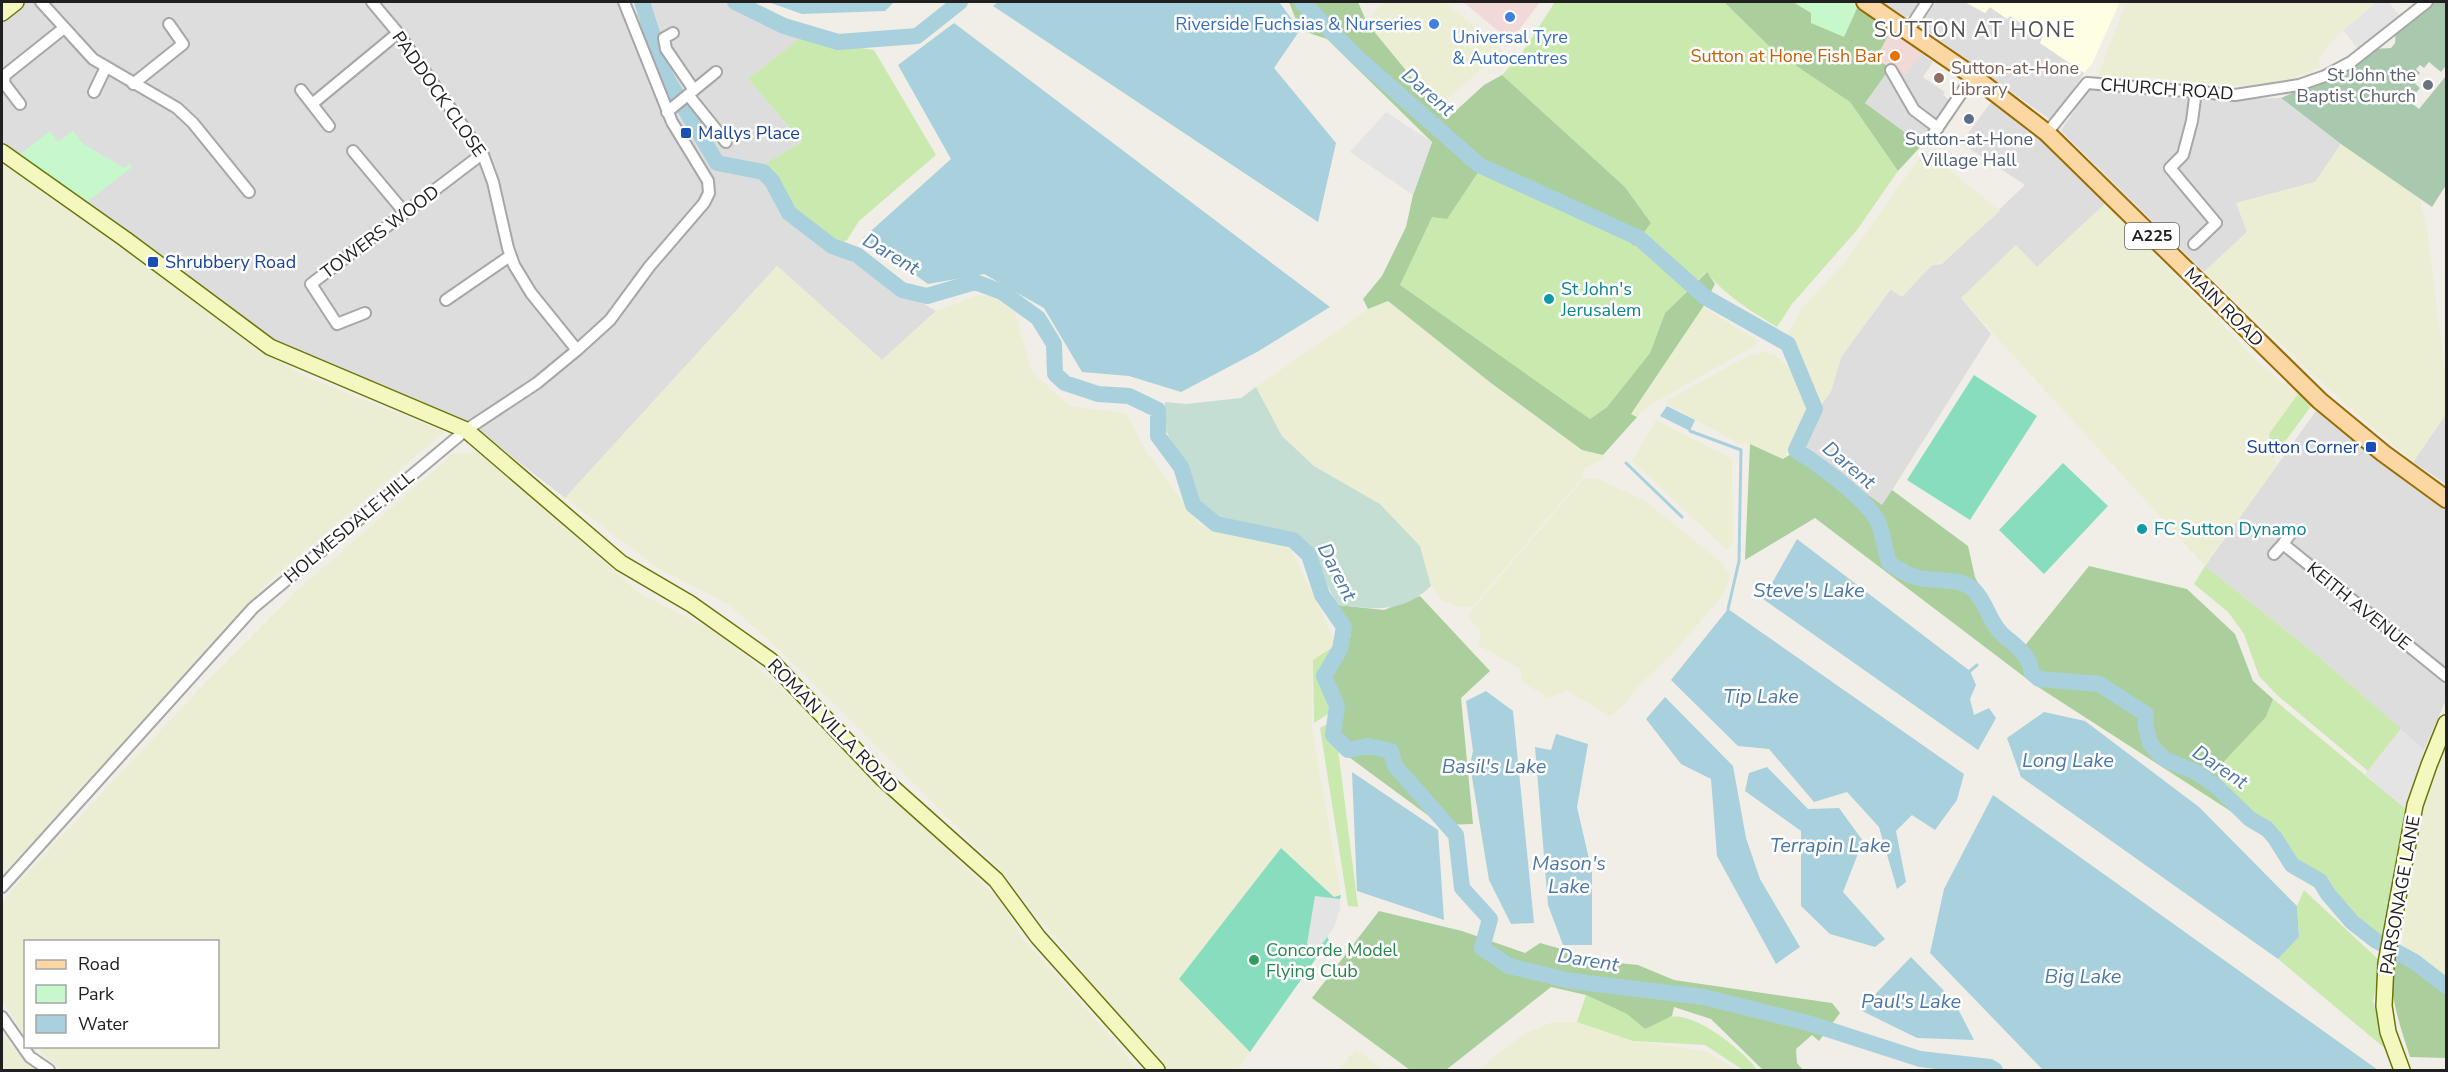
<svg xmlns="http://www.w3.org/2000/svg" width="2448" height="1072" font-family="'Nunito Sans',sans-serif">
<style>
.residential{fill:#dedddd}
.commercial{fill:#f1d9d7}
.education{fill:#fdfee2}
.farmland{fill:#eceed3}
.grass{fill:#cae9af}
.forest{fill:#aacf9d}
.wetland{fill:#c5ded3}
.cemetery{fill:#a9c9af}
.park{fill:#c6f8cc}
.pitch{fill:#88ddbf}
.parking{fill:#e4e4e4}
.water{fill:#a9d0dd}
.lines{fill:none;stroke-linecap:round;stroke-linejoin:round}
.stream{stroke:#a9d0dd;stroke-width:3}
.river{stroke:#a9d0dd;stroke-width:16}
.street-casing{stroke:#a7a7a7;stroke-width:14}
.secondary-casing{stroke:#687708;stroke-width:18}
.primary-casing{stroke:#996c04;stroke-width:20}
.street{stroke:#fff;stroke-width:10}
.secondary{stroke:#f4f8be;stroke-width:15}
.primary{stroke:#fad7a3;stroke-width:16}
.shop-dot{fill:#3f7fe0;stroke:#fff;stroke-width:2}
.food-dot{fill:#e8710a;stroke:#fff;stroke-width:2}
.education-dot{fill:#8d6e63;stroke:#fff;stroke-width:2}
.worship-dot{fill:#6b7280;stroke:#fff;stroke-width:2}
.service-dot{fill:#5c6f8a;stroke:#fff;stroke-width:2}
.transit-dot{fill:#1a4fb4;stroke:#fff;stroke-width:2}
.culture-dot{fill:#0f9aa8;stroke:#fff;stroke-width:2}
.leisure-dot{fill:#2e9e5b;stroke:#fff;stroke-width:2}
.labels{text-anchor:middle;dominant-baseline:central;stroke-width:5;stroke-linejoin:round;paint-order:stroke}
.shield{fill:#fff;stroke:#636363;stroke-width:1.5}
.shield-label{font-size:16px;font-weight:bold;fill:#202020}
.shop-label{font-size:18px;fill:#366cbe;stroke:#fff;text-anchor:end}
.food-label{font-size:18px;fill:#c56008;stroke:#fff;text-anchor:end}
.education-label{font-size:18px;fill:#785e54;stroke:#fff;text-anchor:start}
.worship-label{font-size:18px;fill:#5b616d;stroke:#fff;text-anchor:end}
.street-label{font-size:18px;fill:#202020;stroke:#fff}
.transit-label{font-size:18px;fill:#164399;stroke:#fff;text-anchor:start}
.service-label{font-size:18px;fill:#4e5e75;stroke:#fff}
.culture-label{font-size:18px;fill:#0d838f;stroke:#fff;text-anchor:start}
.leisure-label{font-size:18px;fill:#27864d;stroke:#fff;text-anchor:start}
.water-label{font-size:20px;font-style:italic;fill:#4b77a7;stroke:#fff}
.quarter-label{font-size:21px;letter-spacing:1.5px;fill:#535353;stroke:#fff}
</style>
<rect width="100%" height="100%" fill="#f1eee7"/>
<path class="residential" d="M2,2H619L621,10L647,16L644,2H726L800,38L748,79L802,142L761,167L787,214L837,253L936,311L882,360L777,266L565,498L465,420L277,343L2,145Z
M1880,2H1922L1913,14L1906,17Z
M1936,2H1965L1985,13L1990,7L2007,19L2010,16L2043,37L2040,43L2084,73L2052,121L1924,29L1923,22Z
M1921,53L1933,62L1923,77L1945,92L1943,95L1950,101L1922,145L1865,103L1891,66L1906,75Z
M2093,88L2152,90L2210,99L2281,98L2341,144L2315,182L2237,203L2247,232L2204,272L2063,133L2061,130L2088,91Z
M1994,98L2039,134L2106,203L2037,267L1961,298L1991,334L1882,506L1802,447L1821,405L1831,391L1841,357L1891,289L1902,296L1929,268L1933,265L1942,264L2025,185L1961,143Z
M2318,408L2446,505V700L2424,750L2319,657L2205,566Z
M2446,414V484L2413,462Z"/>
<path class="commercial" d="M1463,2H1540L1512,39H1508Z
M1893,27L1924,48L1906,76L1876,58Z"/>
<path class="education" d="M1965,2H2120L2092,64L2084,73L2040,43L2043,37L2010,16L2007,19L1990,7L1985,13Z"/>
<path class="farmland" d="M1383,2H1444L1503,50L1437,108L1367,23Z
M2126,2H2377L2343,30L2318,58L2321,67L2286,81L2249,86L2218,85L2153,78H2097Z
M2341,144L2420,199L2427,228L2446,380V414L2413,462L2333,393L2204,272L2247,232L2236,203L2315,182Z
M1925,150L2000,211L1941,264L1933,265L1929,268L1902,297L1890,289L1841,357L1831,391L1821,405L1793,340L1788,333L1801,309L1845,262Z
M2,161L126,247L229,323L265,353L307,377L444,432L275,576L220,633L2,879Z
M2106,203L2261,365L2298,394L2269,434L2273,458L2277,464L2205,566L1961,298L2016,245L2037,267Z
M777,266L882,360L936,311L978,295L999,296L1015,313L1032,372L1070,406L1126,413L1146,451L1200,525L1291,549L1337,645L1313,661L1312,729L1341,895L1335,897L1281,848L1179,979L1250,1052L1237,1070H1167L1122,1020L1000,870L785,655L728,604L659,569L565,498Z
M1388,301L1491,383L1582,450L1603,455L1605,458L1584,468L1583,477L1472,607H1460L1443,601L1431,586L1420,546L1380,504L1314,466L1282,436L1256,387L1368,309Z
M1703,307L1758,341L1754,346L1652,404L1637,417L1631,414Z
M1763,352L1774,354L1791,370L1806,407L1805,420L1783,459L1750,444L1738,443L1667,404L1666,401L1748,356Z
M1656,420L1732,459L1733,541L1727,550L1632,461Z
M481,452L639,593L727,638L798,704L1002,903L1023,939L1099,1023L1138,1070H63L49,1060L36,1047L218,1046V942H26L25,1035L2,1000V903L18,883L203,685L294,593L453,454Z
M1584,478H1597L1645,501L1721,562L1731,576L1723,595L1668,659L1642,682L1620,709L1610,716L1568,691L1548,698L1522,682L1521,669L1478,645L1481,632L1469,618L1471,611Z
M2446,743V979L2402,947L2415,834Z
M1552,1022H1577L1633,1041L1705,1051L1737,1070H1477L1524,1034Z
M2,1033L18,1053L37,1070H2Z
M1356,1049L1383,1070H1338Z"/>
<path class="grass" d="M1555,2H1724L1774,51L1850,102L1898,171L1857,230L1792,304L1777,327C1751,311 1726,296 1706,272L1665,313L1650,353L1607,407L1590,419L1399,285L1432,216L1447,218L1485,162L1560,203L1605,221L1634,246L1651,223L1625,187L1502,75L1521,54Z
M800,38L874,50L936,155L859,221L847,240L838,244L792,212L778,185L760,167L802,142L748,79Z
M2298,394L2312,405L2273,458L2269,434Z
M2205,566L2319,657L2401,729L2368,771L2277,695L2259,676L2244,634L2228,612L2194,584Z
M1351,635L1332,677L1339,707L1314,723L1313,660Z
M2273,699L2405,808L2385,941L2350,917L2321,878L2294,862L2270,828L2226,794L2216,770L2266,717Z
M1338,718V749L1358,907L1348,906L1320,728Z
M2304,890L2381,962L2373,1001L2388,1051L2278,959L2299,937L2297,906Z
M1586,995L1627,1014L1645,1029C1652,1025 1662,1018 1671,1017C1695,1012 1744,1051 1757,1070H1743L1705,1045L1633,1041L1577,1022Z"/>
<path class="forest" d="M1289,2H1358L1367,23L1437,108L1449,117L1484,85L1502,75L1625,187L1651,223L1634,246L1605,221L1560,203L1485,162L1447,219L1432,217L1400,285L1590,419L1607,407L1650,353L1665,313L1707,272L1715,284L1703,307L1631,414L1637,417L1603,455L1582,450L1491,383L1388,301L1368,309L1363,299L1382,276L1406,227L1413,195L1432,142L1327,39L1300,30Z
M1724,2H1804L1857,6L1893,27L1876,58L1890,68L1865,103L1922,145L1898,171L1850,102L1774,51Z
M1750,444L1783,459L1802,447L1882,505L1892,490L1968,546L1975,577L1999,625L2023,648L2089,566L2187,589L2235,634L2253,681L2273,699L2266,717L2216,770L2235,814L2035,685L1815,518L1745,560Z
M1420,596L1490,671L1461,698L1473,824L1441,825L1338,749L1339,707L1332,677L1351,635L1337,605L1384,610Z
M1379,911L1462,931L1525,953L1540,943L1607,962L1638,965L1674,980L1832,1003L1840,1013L1819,1041L1812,1035L1796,1049L1797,1063L1803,1070H1763L1711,1019L1674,1007L1672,1016L1645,1029L1627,1014L1586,995L1551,987L1446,1070H1410L1312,998Z
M2394,955L2446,989V1058L2410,1057C2400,1025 2386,989 2394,955Z"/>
<path class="wetland" d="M1256,387L1282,436L1314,466L1380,504L1420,546L1431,586C1402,614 1374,609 1337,605L1310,550L1284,532L1216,519L1197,499L1187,470L1166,431L1165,402L1186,404L1241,398Z"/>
<path class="cemetery" d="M2433,2H2446V69L2445,67L2441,72L2429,62L2424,68L2420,65L2416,69L2420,73L2412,81L2420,88L2409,101L2419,109L2446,76V185L2432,207L2341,144L2281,98L2343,71L2374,49L2391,48L2395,43L2396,32Z"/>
<path class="park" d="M1793,2H1850L1858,6L1844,37L1811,23V13Z
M50,131L58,142L73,131L82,143L124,168L129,164L132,167L80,207L14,159Z"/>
<path class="pitch" d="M1974,375L2037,416L1970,520L1907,480Z
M2063,463L2108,506L2044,574L1999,530Z
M1281,848L1334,897L1341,895C1337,911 1336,923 1327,937L1329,940L1250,1052L1179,979Z"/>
<path class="parking" d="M2377,2H2388L2402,18L2360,52L2343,30Z
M1386,112L1432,142L1413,195L1350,152Z
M2401,729L2424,750L2405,808L2365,774Z
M1315,896L1340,899V909L1334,927L1316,953L1306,950Z"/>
<path class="water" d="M768,2H894L885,11L802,14Z
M998,2H1279L1300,30L1274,68L1336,143L1318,222L993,6Z
M954,23L1330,307L1257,352L1181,392L1129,376L1082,372L1044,308L984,274L928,284L863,238L951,159L898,65Z
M1667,406L1695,420L1690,431L1660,416Z
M1797,539L1970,671L1976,685L1970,699L1974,715L1989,708L1996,718L1978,750L1763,599Z
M1728,609L1964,774L1957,800L1935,830L1912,815L1896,831L1906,882L1897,889L1879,827L1847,792L1814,802L1769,749L1738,746L1671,680Z
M1486,691L1513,711L1534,923L1511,924L1489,880L1470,765L1473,751L1466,701Z
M1665,697L1733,766L1746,838L1760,879L1800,947L1776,964L1717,856L1711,779L1681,764L1646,719Z
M2044,712L2085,721L2199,807L2297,906L2299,937L2278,959L2021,777L2007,738Z
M1556,734L1588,744L1577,807L1592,872V945H1563L1548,905L1535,747L1551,750Z
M1767,767L1808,809L1839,808L1863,841L1843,892L1885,939L1875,947L1830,934L1801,906V831L1745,791L1749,773Z
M1352,772L1438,830L1444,920L1357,891Z
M1993,795L2378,1070H2043L1930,953L1944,889Z
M1911,957L1954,1001L1974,1040L1917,1038L1860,1010Z"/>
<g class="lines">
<path class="stream" d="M1690,431L1741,450L1739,561L1728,609
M1626,463L1682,517
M1970,671L1977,665"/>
<path class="river" d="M642,2L666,77L717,163L763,172L772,181L789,213L832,246L857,255L902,290L927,296L975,282L1002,292L1038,318L1054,344L1055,374L1065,383L1098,394L1129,396L1158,410V436L1181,467L1193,505L1216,524L1293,540L1309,555L1322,595L1344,627L1340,649L1324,676L1337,706L1333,735L1348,750L1368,746L1391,751L1395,766L1456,835L1462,888L1490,919L1482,948L1509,966L1571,981L1704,997L1808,1023L1920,1059L1990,1067L1995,1070
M735,2L784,26L838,42L917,36L960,2
M1302,2L1358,58L1479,165L1639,238L1705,297L1788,344L1815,409L1796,450C1819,465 1868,499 1879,524C1884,538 1884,550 1890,564C1900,570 1909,576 1920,578C1937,582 1961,577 1974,590C1986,602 1989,621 2001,633C2015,646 2029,653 2032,673L2039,679L2099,684L2146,714V728L2150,743L2156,751L2166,760L2196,772L2216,786L2250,819L2267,829L2275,838L2292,865L2320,881L2328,894L2352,922L2375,940L2415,962L2446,986"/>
<defs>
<path id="street" d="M41,2L93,59L177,108L193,123L249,192
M372,2L398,33L483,155L493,182L508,248L514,265L531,293L577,350
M1908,31L1927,2
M673,33L664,38L666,49L694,90
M1891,70L1914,110L1938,128
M133,84L183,44L169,24
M301,90L329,126
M94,92L106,67
M689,96L726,142
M20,104L4,83L5,75L64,28
M312,104L398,33
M667,112L716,72
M2047,133L2087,83L2235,95L2299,85L2325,76L2351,62L2427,2
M1930,139L1973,76
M353,151L405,213
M2194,244L2216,223L2170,168L2183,155L2192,121L2196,91
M446,300L510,256
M365,313L337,324L311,284L482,154
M2283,544L2291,533
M2274,554L2283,544L2446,676
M2,887L253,608L466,430L537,383L577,350L610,320L649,267L704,203L709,193L708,181L672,122L624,2
M2,1017L30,1057L49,1070"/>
<path id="secondary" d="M2,13L16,2
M2,152L125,239L270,347L466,430L621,563L691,604L770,660L882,778L996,880L1038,937L1157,1070
M2402,1070L2388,1032L2384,1006L2386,963L2415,805L2429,765L2446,723"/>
<path id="primary" d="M1865,2L1973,76L2047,133L2320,401L2383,453L2446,499"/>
</defs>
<use href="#street" class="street-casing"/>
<use href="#secondary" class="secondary-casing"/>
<use href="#primary" class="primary-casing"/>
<use href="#street" class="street"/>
<use href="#secondary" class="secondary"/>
<use href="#primary" class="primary"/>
</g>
<g class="shop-dot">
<circle cx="1510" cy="17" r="6"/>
<circle cx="1434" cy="24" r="6"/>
</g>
<circle class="food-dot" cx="1895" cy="56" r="6"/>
<circle class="education-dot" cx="1939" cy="78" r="6"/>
<circle class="worship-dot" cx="2428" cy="85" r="6"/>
<circle class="service-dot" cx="1969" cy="119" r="6"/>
<g class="transit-dot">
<rect x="680" y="127" width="12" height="12" rx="3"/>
<rect x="147" y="256" width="12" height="12" rx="3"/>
<rect x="2365" y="441" width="12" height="12" rx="3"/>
</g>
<g class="culture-dot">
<circle cx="1549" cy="299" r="6"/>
<circle cx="2142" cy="529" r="6"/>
</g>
<circle class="leisure-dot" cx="1254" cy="960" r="6"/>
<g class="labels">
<rect class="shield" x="2125" y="223" width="54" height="26" rx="4.5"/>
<g class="shield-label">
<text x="2152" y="236">A225</text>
</g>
<g class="shop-label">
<text x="1422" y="24">Riverside Fuchsias &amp; Nurseries</text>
<text x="1510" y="37" text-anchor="middle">Universal Tyre<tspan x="1510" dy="21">&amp; Autocentres</tspan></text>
</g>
<g class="food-label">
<text x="1883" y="56">Sutton at Hone Fish Bar</text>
</g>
<g class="education-label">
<text x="1951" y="68">Sutton-at-Hone<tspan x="1951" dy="21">Library</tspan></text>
</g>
<g class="worship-label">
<text x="2416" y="75">St John the<tspan x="2416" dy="21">Baptist Church</tspan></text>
</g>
<g class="street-label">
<text transform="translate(2167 89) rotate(4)">CHURCH ROAD</text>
<text transform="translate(439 94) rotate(55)">PADDOCK CLOSE</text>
<text transform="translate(380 232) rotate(-37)">TOWERS WOOD</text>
<text transform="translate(2224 307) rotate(45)">MAIN ROAD</text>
<text transform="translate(349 527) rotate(-40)">HOLMESDALE HILL</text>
<text transform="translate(2359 606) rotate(39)">KEITH AVENUE</text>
<text transform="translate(833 726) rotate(46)">ROMAN VILLA ROAD</text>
<text transform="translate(2400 895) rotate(-80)">PARSONAGE LANE</text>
</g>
<g class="transit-label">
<text x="698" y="133">Mallys Place</text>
<text x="165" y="262">Shrubbery Road</text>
<text x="2359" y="447" text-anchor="end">Sutton Corner</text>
</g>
<g class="service-label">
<text x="1969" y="139">Sutton-at-Hone<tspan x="1969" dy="21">Village Hall</tspan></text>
</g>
<g class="culture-label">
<text x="1561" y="289">St John's<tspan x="1561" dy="21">Jerusalem</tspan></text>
<text x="2154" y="529">FC Sutton Dynamo</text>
</g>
<g class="leisure-label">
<text x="1266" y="950">Concorde Model<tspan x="1266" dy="21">Flying Club</tspan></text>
</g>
<g class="water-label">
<text transform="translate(1428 92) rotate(41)">Darent</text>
<text transform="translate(891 254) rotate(31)">Darent</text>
<text transform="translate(1849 465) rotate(40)">Darent</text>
<text transform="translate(1337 572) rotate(63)">Darent</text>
<text x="1809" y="590">Steve's Lake</text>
<text x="1761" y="696">Tip Lake</text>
<text x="2068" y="760">Long Lake</text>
<text x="1494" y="766">Basil's Lake</text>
<text transform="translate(2220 767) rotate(34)">Darent</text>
<text x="1830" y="845">Terrapin Lake</text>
<text x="1569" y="863">Mason's<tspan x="1569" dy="23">Lake</tspan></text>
<text transform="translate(1588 960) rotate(9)">Darent</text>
<text x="2083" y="976">Big Lake</text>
<text x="1911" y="1001">Paul's Lake</text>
</g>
<g class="quarter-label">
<text x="1975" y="30">SUTTON AT HONE</text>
</g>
</g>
<rect width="2448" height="1072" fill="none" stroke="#202020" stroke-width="6"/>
<rect x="24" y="940" width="195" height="108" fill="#ffffff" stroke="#a6a6a6" stroke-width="1.5"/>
<rect x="36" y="960" width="30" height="9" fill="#fad7a3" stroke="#a6a6a6" stroke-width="1.5"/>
<text x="78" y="970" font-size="18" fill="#202020">Road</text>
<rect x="36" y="985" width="30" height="18" fill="#c6f8cc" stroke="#a6a6a6" stroke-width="1.5"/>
<text x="78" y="1000" font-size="18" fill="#202020">Park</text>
<rect x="36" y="1015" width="30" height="18" fill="#a9d0dd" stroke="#a6a6a6" stroke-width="1.5"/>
<text x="78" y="1030" font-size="18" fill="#202020">Water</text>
</svg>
